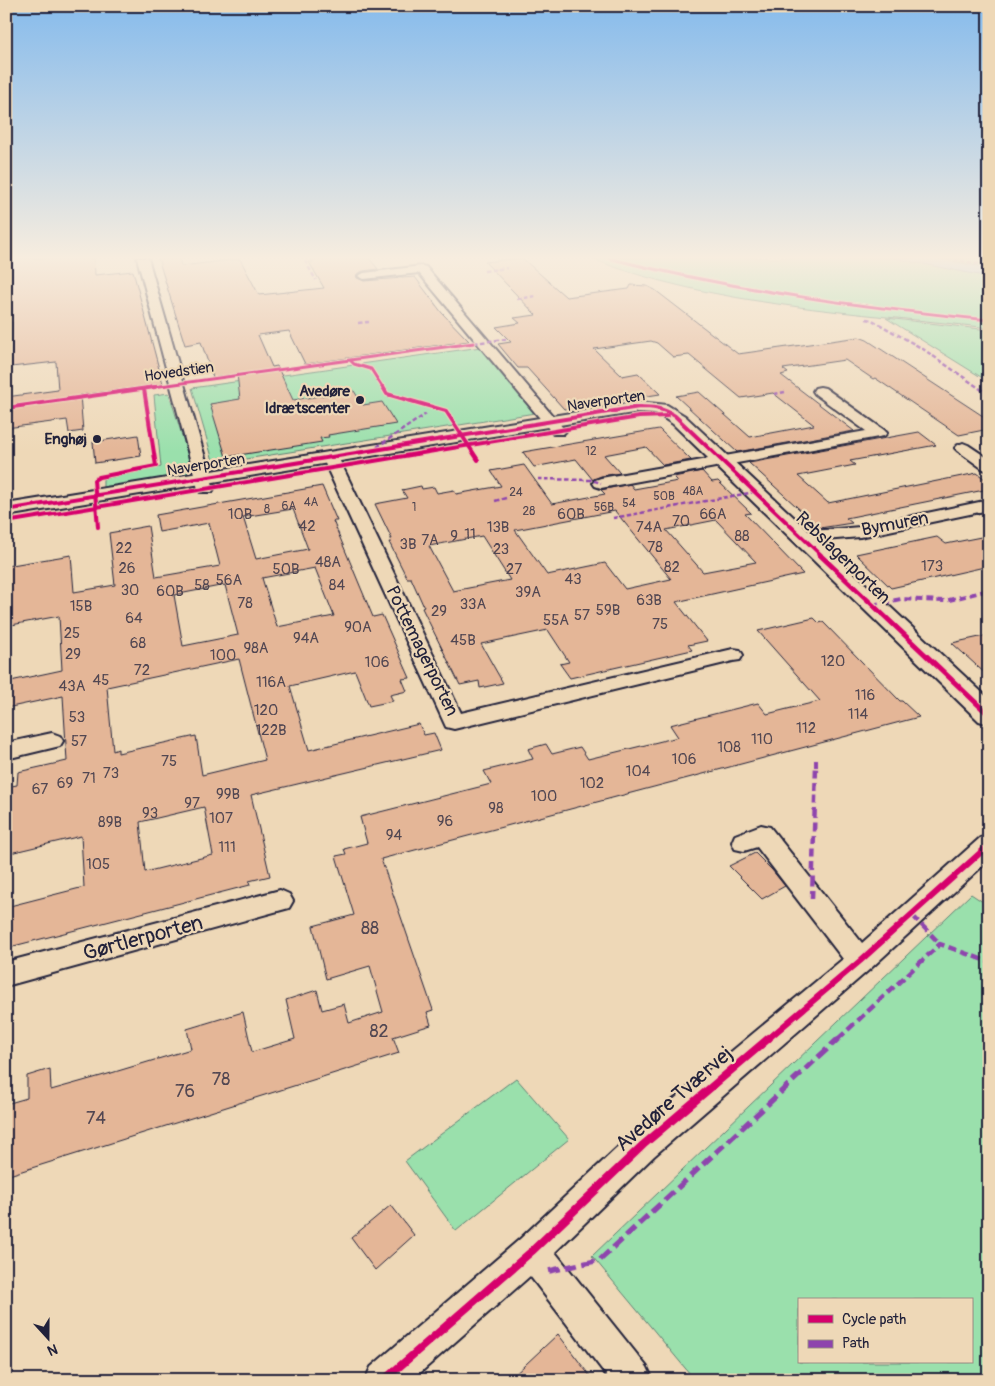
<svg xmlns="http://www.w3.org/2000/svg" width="995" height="1386" font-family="Pangolin,sans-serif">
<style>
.green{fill:#9ae0ac;stroke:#5e8174;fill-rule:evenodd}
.water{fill:#94c6f1;stroke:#6684a8}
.building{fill:#e4b697;stroke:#22223b;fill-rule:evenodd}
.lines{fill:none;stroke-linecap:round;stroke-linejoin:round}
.minor-casing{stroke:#22223b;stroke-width:4}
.tertiary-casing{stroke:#22223b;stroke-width:4}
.minor{fill:#eed8b7;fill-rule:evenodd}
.tertiary{fill:#eed8b7;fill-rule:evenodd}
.quiet-far3{stroke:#8e44ad;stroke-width:2.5;stroke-dasharray:4.5 2.5;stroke-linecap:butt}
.quiet-far2{stroke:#8e44ad;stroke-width:4;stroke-dasharray:7 4;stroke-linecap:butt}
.quiet-far1{stroke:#8e44ad;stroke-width:4.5;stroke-dasharray:9 4.5;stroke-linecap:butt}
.quiet{stroke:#8e44ad;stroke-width:5.5;stroke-dasharray:12 5.5;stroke-linecap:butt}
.cycleway-far4-casing{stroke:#eed8b7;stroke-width:5}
.cycleway-far3-casing{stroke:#eed8b7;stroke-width:6}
.cycleway-far2-casing{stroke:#eed8b7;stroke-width:8}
.cycleway-far1-casing{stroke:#eed8b7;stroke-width:9}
.cycleway-casing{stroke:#eed8b7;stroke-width:11}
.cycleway-far4{stroke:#d6006c;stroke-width:3}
.cycleway-far3{stroke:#d6006c;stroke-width:4}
.cycleway-far2{stroke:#d6006c;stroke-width:5}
.cycleway-far1{stroke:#d6006c;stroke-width:6}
.cycleway{stroke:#d6006c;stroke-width:8}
.poi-dot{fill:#22223b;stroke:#eed8b7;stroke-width:2}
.labels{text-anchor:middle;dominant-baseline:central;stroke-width:4.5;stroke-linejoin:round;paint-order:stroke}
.far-number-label{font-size:12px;fill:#524752}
.far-street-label{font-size:15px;fill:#22223b;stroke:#eed8b7}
.far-poi-label{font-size:15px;font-weight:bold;fill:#22223b;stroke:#eed8b7;text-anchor:end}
.number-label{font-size:15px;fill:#524752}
.street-label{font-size:18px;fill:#22223b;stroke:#eed8b7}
.near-number-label{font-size:18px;fill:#524752}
.near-street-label{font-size:21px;fill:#22223b;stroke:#eed8b7}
</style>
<rect width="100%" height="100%" fill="#eed8b7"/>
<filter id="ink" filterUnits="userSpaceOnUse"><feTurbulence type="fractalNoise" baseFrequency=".02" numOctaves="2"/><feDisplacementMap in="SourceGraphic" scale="10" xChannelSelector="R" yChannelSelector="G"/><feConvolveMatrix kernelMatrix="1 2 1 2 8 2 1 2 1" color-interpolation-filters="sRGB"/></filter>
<g filter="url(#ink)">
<path class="green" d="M590,258H989V328C858,312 714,307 590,258Z
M886,318L989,330V382Z
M481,347L535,413L214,464L192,388Z
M169,393L192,468L187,473L177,476L103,488V479L161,467L154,395Z
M971,894L989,906V1380H695L592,1256ZM799,1300H971V1362H799Z
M516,1078L569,1139L456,1231L405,1161Z"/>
<path class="water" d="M893,258H934L989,268V277Z"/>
<path class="building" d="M6,258H94L95,275L133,271L163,384L80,395L83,431L69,433L67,420L6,428V397L58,390L56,362L11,367L12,322H6Z
M158,258H179L181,266L240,259L259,295L324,288L309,262H313L311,258H369L378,269L363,271L357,274V278L364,281L415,277L442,313L469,341L305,364L289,331L258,335L272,367L277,366L293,400L354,391L363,405L382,402L396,424L328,435L329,437L320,438L322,442L226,457L210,404L240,399L237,374L213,377L201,342L185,345Z
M522,258L566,297L629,289L631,285L647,286L655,290L738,354L859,337L867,340L989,420V429L959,435L875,378L873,379L845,360L838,361L783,369L788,373L781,375L854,431L737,452L676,396L699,392L750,437L814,425L773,393L741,398L689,355L673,357L657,343L651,341L594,349L622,376L638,373L660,394L564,409L527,368H518L498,344L511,342L496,327L520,323L514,318L536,315L485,262Z
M659,429L691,460L663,465L646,447L604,455L620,473L601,476L593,480L576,459L534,467L523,452Z
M919,432L936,445L850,461L855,465L798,476L828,503L977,473L989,482V489L846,518L852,523L820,528L749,463Z
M138,435L141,456L95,463L93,442Z
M524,465L552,504L605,494L601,490L630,484L634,489L678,481L674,477L702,471L712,482L718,481L751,513L745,514L803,574L676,602L707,641L688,645L692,650L570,678L560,664L569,662L548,630L481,644L503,683L480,688L479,681L460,685L422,608L424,607L411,578H407L389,542H391L390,539H392L375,504L407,498L402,490L421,486L422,489L434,487L437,493L454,490L456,494L501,486L491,471ZM615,511L671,579L625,589L605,563L547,575L515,530ZM716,520L756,562L703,572L666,530ZM482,536L510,580L453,591L429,546Z
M322,486L337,521H333L373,617L382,615L410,678L402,679L407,691L390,695L393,701L369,706L355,671L290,686L309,750L419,724L424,735L434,733L441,750L251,795L270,876L249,881L250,885L6,948V907L84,887L81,836L6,854V787L17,785L18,772L67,761L63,696L6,708V682L62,670L59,616L6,626V566L71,555L74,592L115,585L109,533L148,526L156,577L220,566L209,523L159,532L156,515ZM293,509L308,549L256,559L243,517ZM315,568L334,616L277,627L262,578ZM225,585L238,635L183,646L174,595ZM239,659L265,760L202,775L196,736L118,753V749L113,751L107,687ZM204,807L213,855L145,872L140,822Z
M937,537L946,544L981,537L989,543V566L891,588L856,554Z
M814,618L819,623L823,622L900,701H902L919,717L381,859L433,1010L427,1012L431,1025L393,1037L399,1053L6,1176V1104L27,1098V1076L50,1069L51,1090L108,1074L191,1049L187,1029L243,1012L252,1052L295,1039L286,1000L317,990L322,1010L344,1004L349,1023L383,1012L370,966L326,979L313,926L354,915L336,856L346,854L344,849L367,843L360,817L491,784L484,771L533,759L528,749L546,744L552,754L580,747L588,759L678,737L670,725L758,703L767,714L820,701L758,631Z
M989,635V677L952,643Z
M755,853L772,870L785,886L762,899L729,866Z
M391,1205L414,1235L375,1270L351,1238Z
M558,1334L593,1380H509Z"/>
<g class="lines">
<defs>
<path id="minor" d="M137,258H148L214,489L212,492H200L198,489Z
M422,266L426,267L563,428L566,431L563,434H553L419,273L364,279L358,276L364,273Z
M820,387L825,388L884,430L887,433L884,436L601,488L595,486L593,483L595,480L601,478L866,431L815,394L813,391L815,388Z
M963,443L968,445L989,459V471L983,469L958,451L955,448L958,445Z
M330,452L336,454L338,457L461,713L733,649L740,650L743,655L740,660L733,661L454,729L446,727L322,457L324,454Z
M989,500V510L860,537L801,542L795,541L792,537L795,533L801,532L860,527Z
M52,733L60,736L63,741L60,746L6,759V743Z
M761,825L770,827L862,943L980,838L989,836V860L870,969L654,1156L555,1252L647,1367L653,1380H610L530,1276L412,1380H365L371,1367L520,1239L632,1134L843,959L757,847L744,851L735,849L732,842L735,835Z
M280,890L289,894L293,901L289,908L6,986V962Z"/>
<path id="tertiary" d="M639,402L667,405L685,416L989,699V724L979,721L673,424L656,413L639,412L6,516V504Z"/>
</defs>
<use href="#minor" class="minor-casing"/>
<use href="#tertiary" class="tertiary-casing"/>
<use href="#minor" class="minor"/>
<use href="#tertiary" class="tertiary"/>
<path class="quiet-far3" d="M947,258L989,266
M305,261L316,280
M484,271L507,268
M517,299L536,296
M866,319L872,320L923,349L989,395
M358,323L369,322
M474,343L506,339
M774,394L785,392
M377,447L426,414
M538,479L591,480L601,483
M495,501L506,498
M613,518L755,492"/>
<path class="quiet-far2" d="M872,605L901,599L945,601L989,590
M816,767V758"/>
<path class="quiet-far1" d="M812,899L816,766
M912,915L940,944
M838,1039L940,944L989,962"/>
<path class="quiet" d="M549,1271L600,1260L839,1038"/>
<defs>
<path id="cycleway-far4" d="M608,258C733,290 860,307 989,320
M350,360L354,364L371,369L383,388
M146,388L474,343"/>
<path id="cycleway-far3" d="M383,387L387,394L446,411L478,460
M6,408L155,387
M6,510L639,407C652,407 663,408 675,416L821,555
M6,522L639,417L667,416
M98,527L94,480L99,477L156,466L144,389"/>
<path id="cycleway-far2" d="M819,554L989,715"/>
<path id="cycleway-far1" d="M768,1039L860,961L989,845"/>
<path id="cycleway" d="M384,1380L532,1251L643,1145L769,1038"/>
</defs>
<use href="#cycleway-far4" class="cycleway-far4-casing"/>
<use href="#cycleway-far3" class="cycleway-far3-casing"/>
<use href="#cycleway-far2" class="cycleway-far2-casing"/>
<use href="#cycleway-far1" class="cycleway-far1-casing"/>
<use href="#cycleway" class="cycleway-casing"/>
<use href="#cycleway-far4" class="cycleway-far4"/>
<use href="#cycleway-far3" class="cycleway-far3"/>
<use href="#cycleway-far2" class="cycleway-far2"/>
<use href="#cycleway-far1" class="cycleway-far1"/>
<use href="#cycleway" class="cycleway"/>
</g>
</g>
<linearGradient id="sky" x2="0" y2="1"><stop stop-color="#86bbec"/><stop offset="0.57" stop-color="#f7eddf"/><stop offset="1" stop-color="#f7eddf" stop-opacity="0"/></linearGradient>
<rect width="995" height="452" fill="url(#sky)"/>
<g class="poi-dot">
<circle cx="360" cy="400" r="5"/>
<circle cx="97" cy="439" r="5"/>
</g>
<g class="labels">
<g class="far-number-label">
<text x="591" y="451">12</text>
<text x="693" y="491">48A</text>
<text x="516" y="492">24</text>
<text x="664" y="496">50B</text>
<text x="311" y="502">4A</text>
<text x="629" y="503">54</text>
<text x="289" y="506">6A</text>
<text x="414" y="507">1</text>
<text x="604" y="507">56B</text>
<text x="267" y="509">8</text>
<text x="529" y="511">28</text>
</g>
<g class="far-street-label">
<text transform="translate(179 372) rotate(-8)">Hovedstien</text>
<text transform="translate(606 401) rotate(-8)">Naverporten</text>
<text transform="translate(206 465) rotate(-9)">Naverporten</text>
</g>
<g class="far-poi-label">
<text x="350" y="391">Avedøre<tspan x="350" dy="17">Idrætscenter</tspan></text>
<text x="87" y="439">Enghøj</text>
</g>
<g class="number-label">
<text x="240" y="514">10B</text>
<text x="571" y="514">60B</text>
<text x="713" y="514">66A</text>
<text x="681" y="521">70</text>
<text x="307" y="526">42</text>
<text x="498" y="527">13B</text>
<text x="649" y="527">74A</text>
<text x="470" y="534">11</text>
<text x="454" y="536">9</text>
<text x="742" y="536">88</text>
<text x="430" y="540">7A</text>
<text x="408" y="544">3B</text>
<text x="655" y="547">78</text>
<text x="124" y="548">22</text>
<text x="501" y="549">23</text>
<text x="328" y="562">48A</text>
<text x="932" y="566">173</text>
<text x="672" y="567">82</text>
<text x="127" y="568">26</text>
<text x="286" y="569">50B</text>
<text x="514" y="569">27</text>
<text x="573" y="579">43</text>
<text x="229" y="580">56A</text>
<text x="202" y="585">58</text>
<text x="337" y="585">84</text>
<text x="130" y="590">30</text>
<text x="170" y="591">60B</text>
<text x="528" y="592">39A</text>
<text x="649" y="600">63B</text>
<text x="245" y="603">78</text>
<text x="473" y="604">33A</text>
<text x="81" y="606">15B</text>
<text x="608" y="610">59B</text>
<text x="439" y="611">29</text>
<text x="582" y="615">57</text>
<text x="134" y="618">64</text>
<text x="556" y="620">55A</text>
<text x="660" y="624">75</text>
<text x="358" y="627">90A</text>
<text x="72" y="633">25</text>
<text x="306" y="638">94A</text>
<text x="463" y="640">45B</text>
<text x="138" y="643">68</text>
<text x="256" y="648">98A</text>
<text x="73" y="654">29</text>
<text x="223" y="655">100</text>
<text x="833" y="661">120</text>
<text x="377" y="662">106</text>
<text x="142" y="670">72</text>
<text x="101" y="680">45</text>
<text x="271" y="682">116A</text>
<text x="72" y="686">43A</text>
<text x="865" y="695">116</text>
<text x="266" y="710">120</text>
<text x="858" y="714">114</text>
<text x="77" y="717">53</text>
<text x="806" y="728">112</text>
<text x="271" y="730">122B</text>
<text x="762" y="739">110</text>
<text x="79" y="741">57</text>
<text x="729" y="747">108</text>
<text x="684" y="759">106</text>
<text x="169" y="761">75</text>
<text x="638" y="771">104</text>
<text x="111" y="773">73</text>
<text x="89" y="778">71</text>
<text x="65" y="783">69</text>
<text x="592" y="783">102</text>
<text x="40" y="789">67</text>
<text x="228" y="794">99B</text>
<text x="544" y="796">100</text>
<text x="192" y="803">97</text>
<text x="496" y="808">98</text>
<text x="150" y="813">93</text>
<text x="221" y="818">107</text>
<text x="445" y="821">96</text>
<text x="110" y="822">89B</text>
<text x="394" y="835">94</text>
<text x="227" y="847">111</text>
<text x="98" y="864">105</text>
</g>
<g class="street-label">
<text transform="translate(895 524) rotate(-11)">Bymuren</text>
<text transform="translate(843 558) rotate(44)">Rebslagerporten</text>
<text transform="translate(422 651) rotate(64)">Pottemagerporten</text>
</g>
<g class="near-number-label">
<text x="370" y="928">88</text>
<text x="379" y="1031">82</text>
<text x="221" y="1079">78</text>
<text x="185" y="1091">76</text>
<text x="96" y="1118">74</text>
</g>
<g class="near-street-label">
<text transform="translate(143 938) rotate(-15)">Gørtlerporten</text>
<text transform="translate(674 1099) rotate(-41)">Avedøre Tværvej</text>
</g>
</g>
<rect width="995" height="1386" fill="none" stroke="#eed8b7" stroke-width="25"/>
<rect x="12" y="12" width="970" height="1361" fill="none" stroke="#22223b" stroke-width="2" filter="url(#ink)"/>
<rect x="798" y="1298" width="175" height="65" fill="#eed8b7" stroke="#9c8f85"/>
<rect x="808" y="1315" width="25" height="8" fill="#d6006c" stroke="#9c8f85"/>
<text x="842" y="1324" font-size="15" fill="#22223b">Cycle path</text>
<rect x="808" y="1340" width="25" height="8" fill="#8e44ad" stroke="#9c8f85"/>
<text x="842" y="1348" font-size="15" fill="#22223b">Path</text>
<g transform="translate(48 1338) rotate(159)" stroke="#eed8b7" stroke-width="4" paint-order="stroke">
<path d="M0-4L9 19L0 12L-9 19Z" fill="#22223b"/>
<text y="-8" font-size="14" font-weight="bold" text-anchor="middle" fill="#22223b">N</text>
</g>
</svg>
